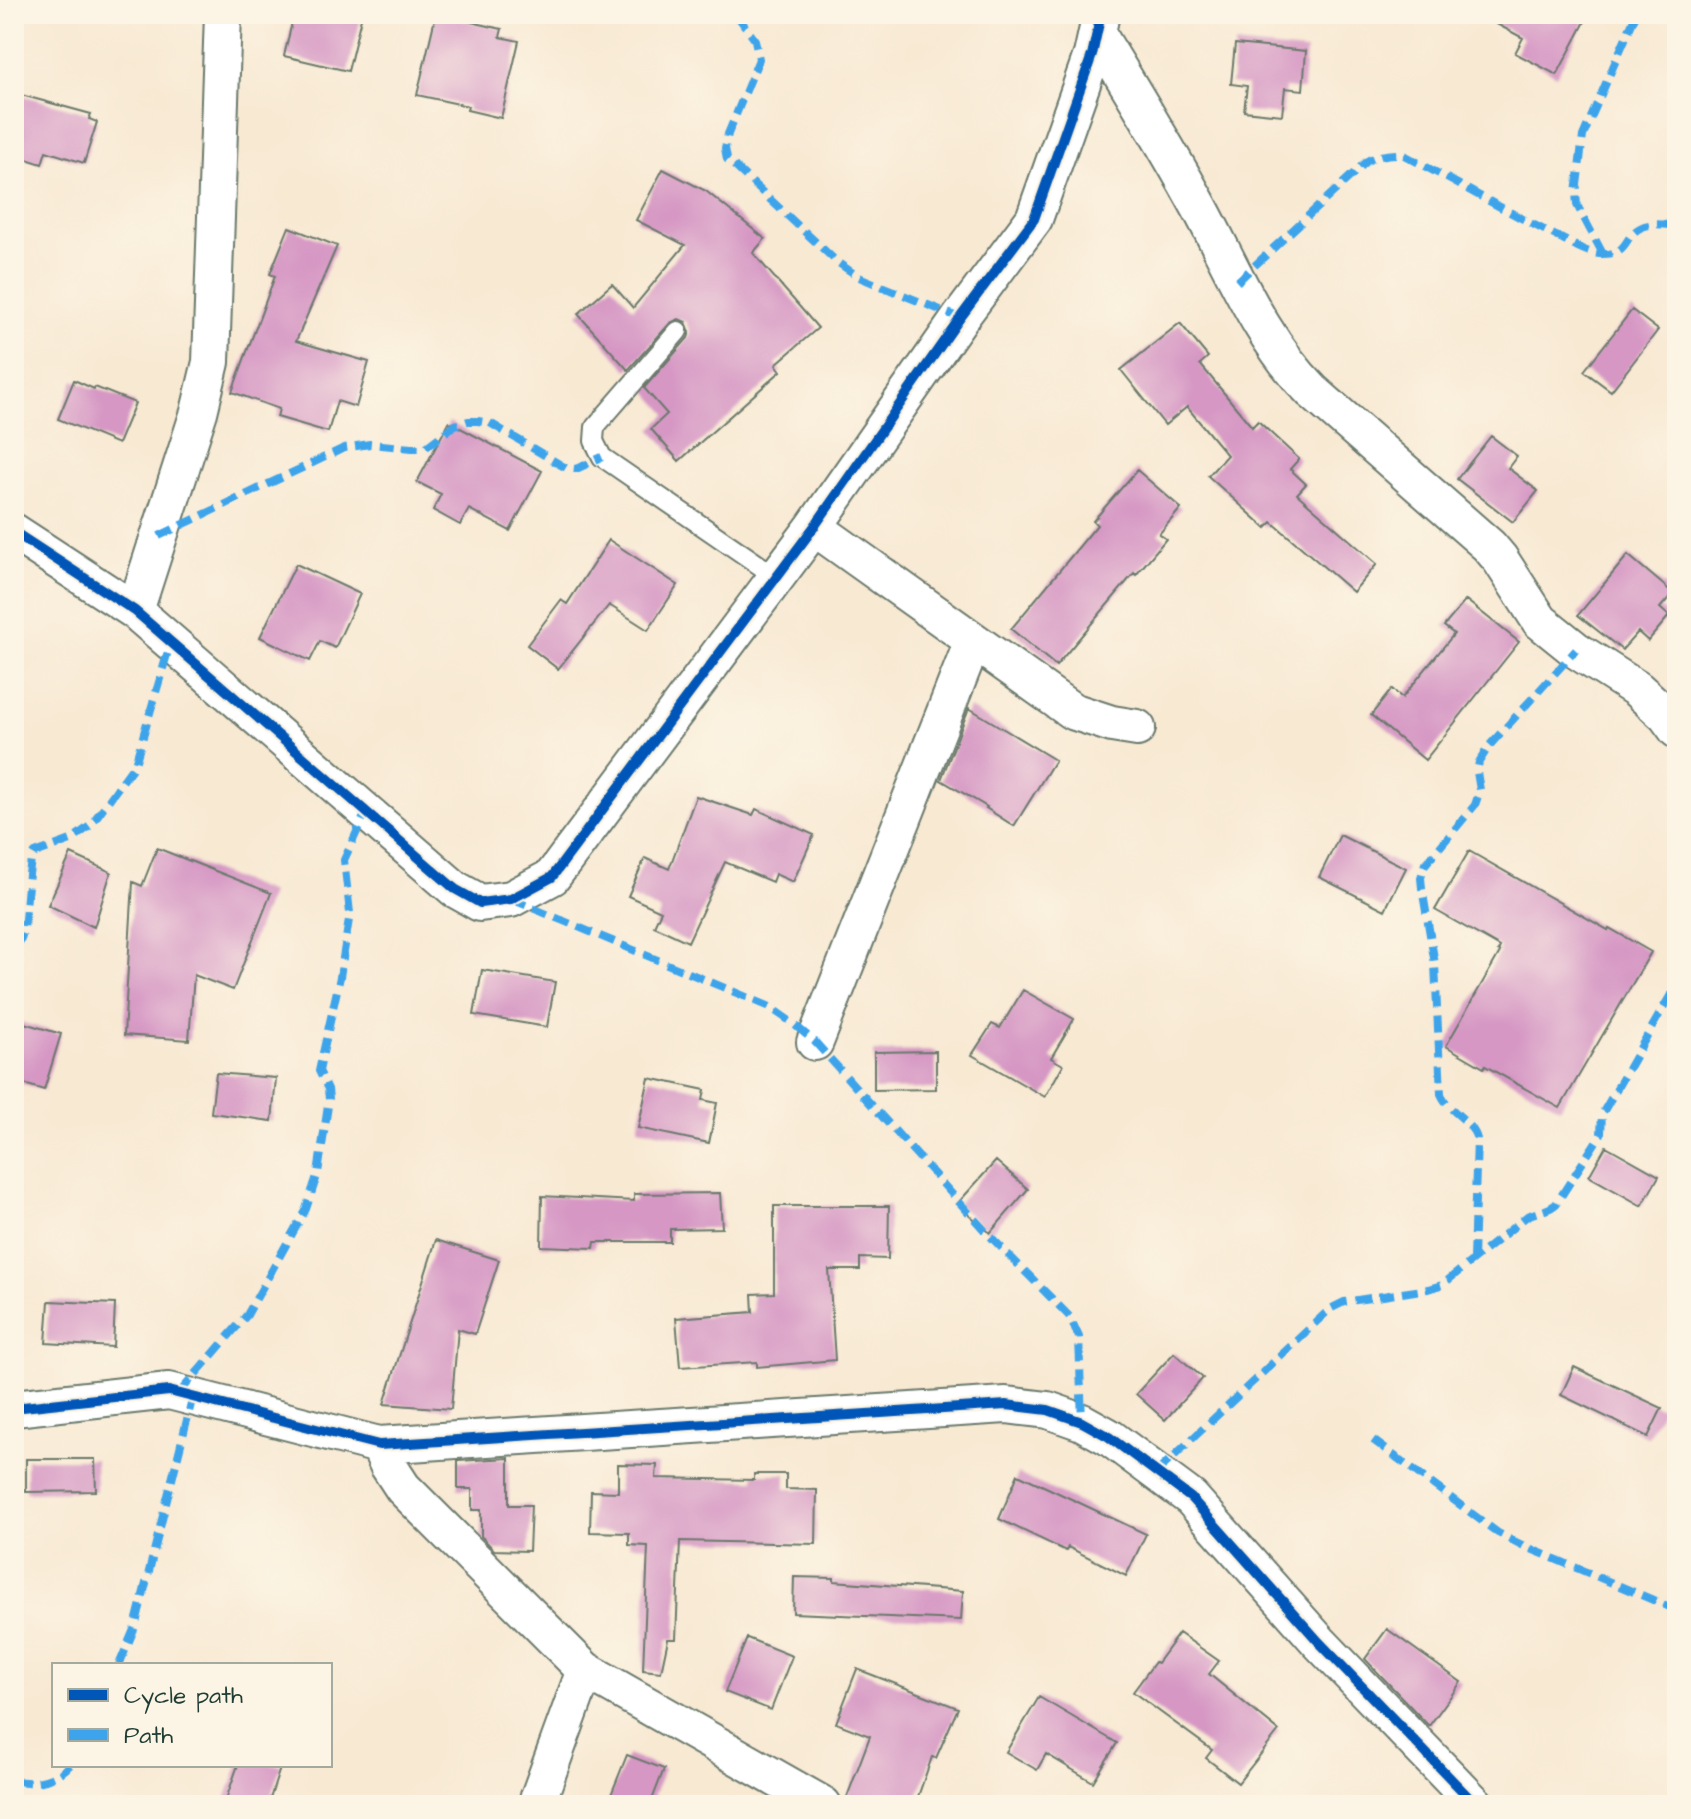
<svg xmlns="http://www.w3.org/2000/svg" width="1691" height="1819" font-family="'Architects Daughter',sans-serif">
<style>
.building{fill:#d697c4}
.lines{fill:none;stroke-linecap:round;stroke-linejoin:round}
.lane-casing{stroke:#6b796c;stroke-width:22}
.street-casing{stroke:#6b796c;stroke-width:40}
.lane{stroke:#fff;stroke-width:18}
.street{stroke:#fff;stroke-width:36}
.quiet{stroke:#3da4eb;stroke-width:8;stroke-dasharray:16 8;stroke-linecap:butt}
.cycleway-casing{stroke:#fcf5e5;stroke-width:15}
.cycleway{stroke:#0057b8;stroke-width:10}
</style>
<rect width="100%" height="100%" fill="#fcf5e5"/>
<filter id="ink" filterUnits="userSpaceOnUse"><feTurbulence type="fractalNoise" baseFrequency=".0125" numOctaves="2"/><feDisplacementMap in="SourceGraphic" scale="16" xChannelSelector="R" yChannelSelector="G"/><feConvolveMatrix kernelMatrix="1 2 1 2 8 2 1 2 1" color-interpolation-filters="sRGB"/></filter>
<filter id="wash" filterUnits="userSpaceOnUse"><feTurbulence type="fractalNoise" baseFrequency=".006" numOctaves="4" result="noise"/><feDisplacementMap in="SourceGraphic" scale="32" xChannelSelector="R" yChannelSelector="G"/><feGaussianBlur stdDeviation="1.8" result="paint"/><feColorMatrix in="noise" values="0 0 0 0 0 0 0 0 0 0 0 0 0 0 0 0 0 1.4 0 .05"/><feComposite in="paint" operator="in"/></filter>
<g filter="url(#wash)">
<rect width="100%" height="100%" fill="#f8e9d3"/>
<g id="blocks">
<path class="building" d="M294,14H362L348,71L284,56Z
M436,14L502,29L500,37L519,41L501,118L467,110L468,106L417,95Z
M1478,14H1589L1557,75L1515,53L1523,38Z
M1235,44L1306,51L1303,90L1285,88L1282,115L1244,111L1247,86L1231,84Z
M14,93L91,114L89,119L97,122L84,163L46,151L42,164L14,155Z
M663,169L706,191L765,239L753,253L818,328L776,364L781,371L679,461L651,429L667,414L644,388L688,338L690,332L686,322L679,319L670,323L628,370L578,314L612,284L633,308L685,245L636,220Z
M289,227L337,246L296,341L369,362L356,407L337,401L328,432L277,417L279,409L232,392L275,276L270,274Z
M1632,310L1658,330L1611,391L1584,371Z
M1180,323L1208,357L1200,364L1252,427L1258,421L1299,459L1290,469L1306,484L1297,494L1377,564L1353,592L1272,522L1266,528L1208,476L1227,455L1187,407L1165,425L1121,370Z
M74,380L94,389L95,387L135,403L118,444L58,419Z
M449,422L542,471L510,531L469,509L460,525L433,510L441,494L417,482Z
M1491,436L1517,456L1508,468L1538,491L1513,522L1457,479Z
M1137,470L1181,508L1159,534L1166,539L1136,575L1134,573L1056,666L1011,629L1097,525L1093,521Z
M609,540L678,585L648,630L609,605L558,669L527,645L561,600L567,604Z
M1628,555L1673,593L1660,608L1669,616L1648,641L1638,632L1622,650L1578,615Z
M296,564L360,594L335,648L320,641L310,661L260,637Z
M1466,600L1519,642L1425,760L1371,715L1392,689L1402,698L1454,634L1444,626Z
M969,708L1055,760L1014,826L986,808L987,807L941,780Z
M696,796L753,815L756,809L814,835L793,882L775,874L772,882L725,862L688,942L654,926L661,911L628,896L645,858L669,869Z
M1340,835L1406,868L1385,910L1319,877Z
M157,848L271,893L233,990L194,975L189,1040L124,1035L133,882L142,886Z
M1469,851L1608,930L1609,928L1651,952L1560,1108L1485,1066L1484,1068L1446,1046L1500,952L1498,951L1500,947L1435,910Z
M71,854L111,872L94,927L48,905Z
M482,970L555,982L547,1027L474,1015Z
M1023,990L1074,1019L1051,1058L1063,1065L1045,1097L972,1055L992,1024L1000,1028Z
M14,1020L61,1034L44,1090L14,1081Z
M936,1051V1089L874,1090V1052Z
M216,1073L276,1078L272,1121L211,1113Z
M649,1078L705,1090L703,1100L717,1103L709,1143L638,1128Z
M1606,1146L1659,1176L1642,1206L1589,1176Z
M996,1161L1028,1189L990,1233L957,1204Z
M720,1193L722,1228L670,1229V1242H595L594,1248L541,1246L542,1196L634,1201V1194Z
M774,1206H889L888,1259L860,1258V1270H829L835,1360L757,1367V1362L680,1367L676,1318L753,1312L752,1294L774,1293Z
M436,1240L499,1260L475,1334L458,1329L451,1409L384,1404Z
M49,1301L115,1304L113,1347L46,1343Z
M1174,1353L1203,1378L1165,1420L1136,1394Z
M1574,1367L1662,1408L1648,1437L1561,1395Z
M509,1458V1505H531L529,1551L494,1550L481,1536V1510H472V1489H458V1461Z
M26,1459H95L96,1491L26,1492Z
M618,1464L657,1465L656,1478L754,1480V1474H786V1489L817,1490L816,1544L680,1541L676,1639H668L661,1672L643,1670L648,1546L629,1545V1533L590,1532L591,1491L618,1492Z
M1018,1474L1146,1534L1126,1576L1068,1547L1066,1551L999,1519Z
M794,1577L834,1578V1581L963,1591L961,1620L793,1613Z
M1387,1629L1461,1682L1429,1726L1365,1659Z
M1179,1633L1219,1661L1209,1674L1279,1731L1238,1783L1206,1758L1212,1750L1133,1692L1155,1662L1157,1663Z
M747,1638L792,1656L771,1710L725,1692Z
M857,1669L958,1708L936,1758L932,1757L915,1805H844L870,1736L836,1723Z
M1039,1697L1117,1743L1093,1782L1046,1754L1037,1770L1006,1752Z
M627,1755L664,1769L650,1805H607Z
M238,1765H281L268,1805H224Z"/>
</g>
</g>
<g filter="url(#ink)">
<use href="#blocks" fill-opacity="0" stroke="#6b796c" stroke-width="2"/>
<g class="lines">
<defs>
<path id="lane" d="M678,331L595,427L594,441L602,457L775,576"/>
<path id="street" d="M1097,33C1132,91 1168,149 1200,208C1234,271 1261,340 1312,391L1489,546L1500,559L1540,621L1576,650L1637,689L1666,715L1677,730
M814,527L1072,711L1112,724L1137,728
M14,532L135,611L455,889L480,903L511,899L552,877L814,527L960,318L1034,219L1092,55L1101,14
M135,611L199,412L211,362L223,14
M815,1042L973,641
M14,1408L169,1391L379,1445L1006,1405L1048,1410L1082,1422L1109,1437L1191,1498L1319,1642L1476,1805
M379,1445L388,1465L403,1488L585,1670L823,1805
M536,1805L585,1670"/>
</defs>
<use href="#lane" class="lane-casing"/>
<use href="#street" class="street-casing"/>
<use href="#lane" class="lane"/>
<use href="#street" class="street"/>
<path class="quiet" d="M736,14L755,40L759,59L728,134L725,148L727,159L837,262L859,277L960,318
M1603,254L1577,205L1576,193L1583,136L1636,14
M1237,282L1367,161C1379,155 1389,154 1402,154C1453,181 1504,210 1556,236C1570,242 1586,254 1602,254C1630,254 1622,238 1640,228C1651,222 1665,225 1677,226
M159,536L344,448L370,444L412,448H425L455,425L468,421H478L490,423L566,468L576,469L602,457
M511,899L768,1006L790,1021L815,1042L987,1233L1070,1317L1079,1337L1082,1422
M14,947L20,941L24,930L29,874L31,860L35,853L71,840L90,826L135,764L171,641
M1473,1259L1477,1139C1472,1120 1449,1113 1441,1094L1435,964L1422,888L1421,878L1424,866L1475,805L1480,790L1477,772L1479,762L1489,746L1576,650
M180,1392L247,1315L306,1209L318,1173L329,1099L328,1089L319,1071L340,977L350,913L344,860L366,812
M1373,1440L1498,1533L1524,1546L1677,1610
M1157,1472L1330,1309L1344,1302L1428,1289L1442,1285L1526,1217C1536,1211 1547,1212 1556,1204L1601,1134L1602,1114L1677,984
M119,1665L135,1627L193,1396
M14,1780C33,1786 57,1780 70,1765"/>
<defs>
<path id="cycleway" d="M14,532L135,611L455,889L480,903L511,899L552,877L814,527L960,318L1034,219L1092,55L1101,14
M14,1408L169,1391L379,1445L1006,1405L1048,1410L1082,1422L1109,1437L1191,1498L1319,1642L1476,1805"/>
</defs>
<use href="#cycleway" class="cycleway-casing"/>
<use href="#cycleway" class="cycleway"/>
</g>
</g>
<rect width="1691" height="1819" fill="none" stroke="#fcf5e5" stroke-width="48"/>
<rect x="52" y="1663" width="280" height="104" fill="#fcf5e5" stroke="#a4ab9e" stroke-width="2"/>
<rect x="68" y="1689" width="40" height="12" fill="#0057b8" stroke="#a4ab9e" stroke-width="2"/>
<text x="124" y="1703" font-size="24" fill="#1f3d34">Cycle path</text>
<rect x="68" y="1729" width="40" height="12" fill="#3da4eb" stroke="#a4ab9e" stroke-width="2"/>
<text x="124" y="1743" font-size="24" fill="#1f3d34">Path</text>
</svg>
